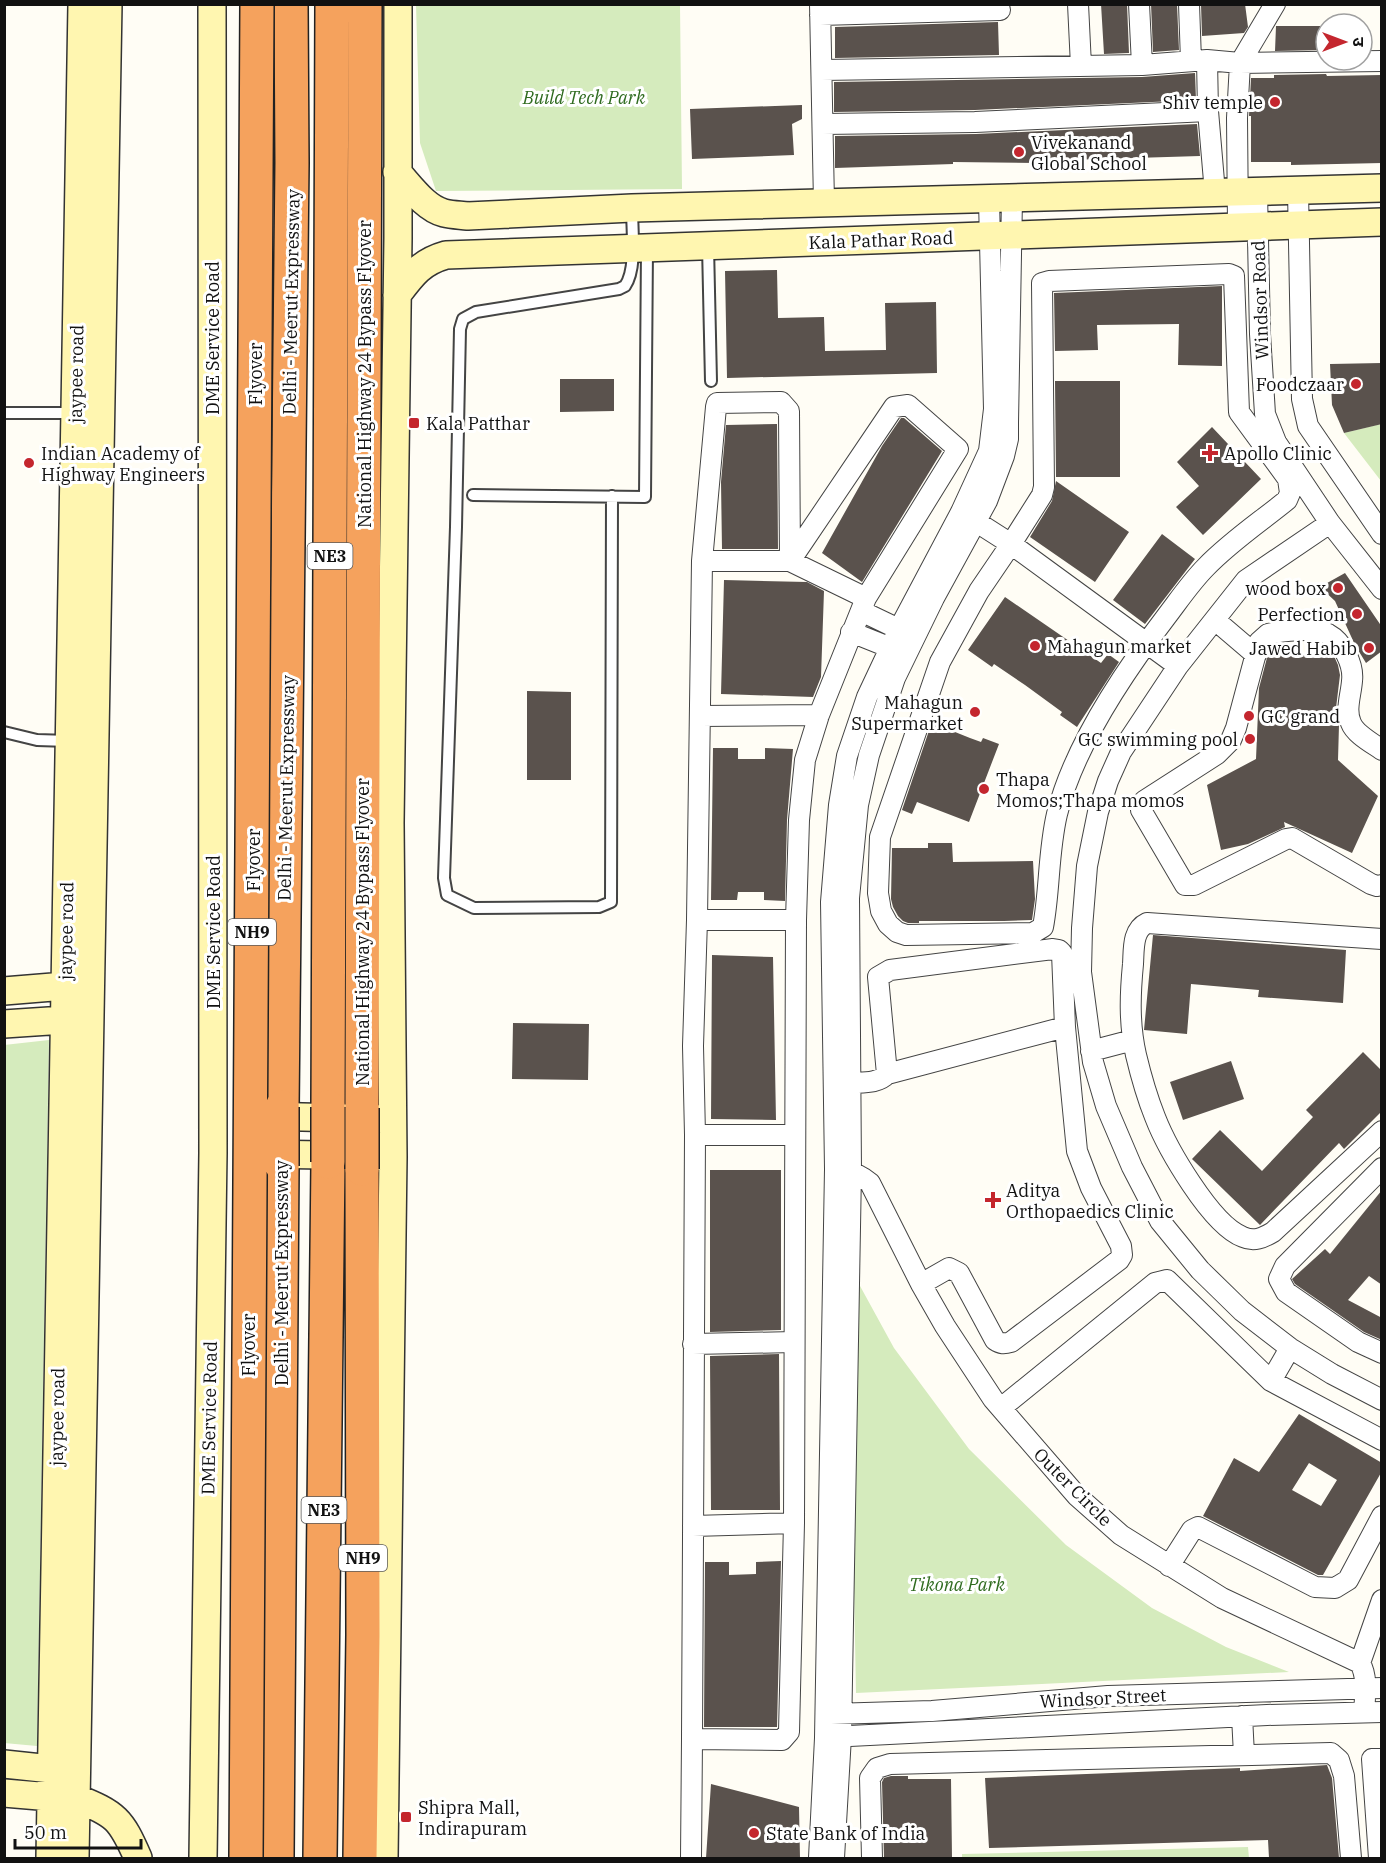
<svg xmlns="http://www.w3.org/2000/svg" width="1386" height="1863" font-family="'IBM Plex Serif','Noto Sans Devanagari',serif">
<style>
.green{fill:#d5ebbd}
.building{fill:#5a524d;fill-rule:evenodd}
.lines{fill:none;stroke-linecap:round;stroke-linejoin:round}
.lane-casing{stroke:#444;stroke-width:14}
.street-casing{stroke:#444;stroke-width:22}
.secondary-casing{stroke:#333;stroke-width:30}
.highway-casing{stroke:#222;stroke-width:36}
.lane{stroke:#fff;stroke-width:10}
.street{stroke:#fff;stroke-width:20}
.secondary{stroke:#fff6b0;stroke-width:27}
.highway{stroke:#f5a25d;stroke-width:33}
.highway-bridge-casing{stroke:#222;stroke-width:36;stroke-linecap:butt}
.highway-bridge{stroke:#f5a25d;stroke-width:33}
.poi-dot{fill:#c4262e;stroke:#fff;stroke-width:2}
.labels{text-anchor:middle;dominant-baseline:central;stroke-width:6;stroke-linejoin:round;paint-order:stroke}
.shield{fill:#fff;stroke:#585858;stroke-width:1.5}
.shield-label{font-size:16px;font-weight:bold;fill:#111}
.park-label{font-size:18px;font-style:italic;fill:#2f6b1f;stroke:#fff}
.poi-label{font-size:18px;fill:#111;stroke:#fff;text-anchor:start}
.street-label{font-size:18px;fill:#111;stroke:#fff}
</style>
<rect width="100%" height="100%" fill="#fffdf5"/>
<path class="green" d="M416,5H680L682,189L436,191L420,143Z
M1381,424V481L1344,433Z
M49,1040L37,1746L4,1743V1045Z
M848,1264L894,1348L969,1449L1066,1545L1152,1608L1226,1647L1289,1672L856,1693Z
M1248,1847L1249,1858H962V1854Z"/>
<path class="building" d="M1101,4H1127L1129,53L1104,54Z
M1151,4H1177L1179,50L1153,52Z
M1245,4L1248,27L1244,33L1202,36L1201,5Z
M998,22L999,55L835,58V27Z
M1276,26H1326V50L1275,51Z
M1195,73L1196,100L975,110L834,112V82L1142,77Z
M1326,74L1327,76L1382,75V163L1291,165V162H1251V116H1249L1251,78H1274V75Z
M802,105V119L792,124L794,155L692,159L690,109Z
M1197,124L1200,156L1036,161V163L953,162V164L835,168V136L976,134Z
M777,270L778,318L824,317L825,351L886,350L885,303L936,302L937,373L727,378L725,271Z
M1222,286V366L1178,365L1179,324L1097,325L1098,350L1055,351L1054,293Z
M1382,363V424L1344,433L1332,405L1330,364Z
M560,379H614V411L560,412Z
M1055,381H1120V477H1056Z
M901,418H904L942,451L862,582L822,553L882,446Z
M777,424L778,549H722L721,482L726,425Z
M1212,427L1261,479L1203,535L1176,507L1199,486L1177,462Z
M1056,481L1129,532L1095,582L1030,537L1052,501Z
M1162,534L1195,559L1145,624L1113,600Z
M1345,573L1382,627V651L1366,663L1355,645L1335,601L1320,587Z
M724,580L807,582L824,591L821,677L813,697L721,694Z
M1005,597L1101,663L1108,654L1119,662L1077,727L1060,715L1062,712L1025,685L994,664L992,667L968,650Z
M1268,654L1334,656L1338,665L1340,675L1336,708L1339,725L1338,760L1378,796L1352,853L1284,822L1285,827L1248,844L1221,850L1207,785L1256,759L1259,688Z
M527,691L571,692V780H527Z
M933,719L947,724L945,728L970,738L981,742L983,738L999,744L969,822L917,802L912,814L902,810Z
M713,748H738V759H765V748L793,749L787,820L785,901L764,900V892H738L737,900H711Z
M928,843H952L953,862L1033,861L1035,899L1032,920L1004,921H919V923H908L903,921L898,916L893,907L891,899L892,848H928Z
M1153,935L1346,950L1343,1003L1258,997L1259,990L1191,984L1187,1034L1144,1030Z
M712,955L773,957L776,1120L711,1119Z
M513,1023L589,1024L588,1080L512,1079Z
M1363,1052L1382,1071V1111L1344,1149L1339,1143L1260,1225L1192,1159L1220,1130L1262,1171L1313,1117L1306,1110Z
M1231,1061L1244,1099L1183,1120L1170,1082Z
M710,1170H781V1330L710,1332Z
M1382,1190V1285L1369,1276L1348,1300L1382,1318V1340L1364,1332L1295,1284L1292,1279L1325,1249L1330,1254Z
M779,1354L780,1510H711L710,1356Z
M1299,1414L1382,1463V1471L1323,1575H1318L1203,1516L1234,1458L1259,1472ZM1309,1463L1337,1480L1321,1506L1292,1490Z
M781,1561L777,1727H704L705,1562H729V1575L756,1574V1562Z
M1327,1765L1332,1778L1339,1858H1269L1268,1840L989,1848L985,1778L1240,1768V1771Z
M891,1776H908V1779H951L952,1858H884L882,1782L884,1778Z
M711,1784L799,1807L800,1858H706Z"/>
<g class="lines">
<defs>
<path id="lane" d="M708,246L711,381
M4,413H75
M473,495L645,497L647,248
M612,496L611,902L599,907L474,908L447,895L444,878L456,527L460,329L463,319L476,312L619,289L625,286C637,269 632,230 632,209
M4,732L37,740L69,741"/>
<path id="street" d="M820,4L824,203
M1078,4L1081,66
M1139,4L1142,65
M1189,4L1191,61
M820,15L1000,10
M1207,60L1208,111L1215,193
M822,70L1142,65L1207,60L1240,63L1382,61
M823,124L975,122L1208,111
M1298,191L1302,399L1308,426L1382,534
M1257,192L1260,334L1265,414L1276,442L1330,523L1382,589
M1238,226L1237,118L1240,63L1275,4
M961,512L1011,544L1042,495L1044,487L1042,283L1049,281L1229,274L1234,276L1239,412L1288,479L1290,493L1287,500C1260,522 1230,542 1206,567C1191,582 1179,600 1166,617C1124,672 1074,746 1057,814C1048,852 1050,890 1043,927L1033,933L906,935L897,932L888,924L881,911L878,893L880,837L940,662L979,591L1011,544L1178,666
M1330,523L1246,580L1178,666L1121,752L1108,781L1098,812L1087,866L1082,928L1081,972L1093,1062L1106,1106L1132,1167L1160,1221L1200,1270L1242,1311L1290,1348L1332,1374L1382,1400
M702,561H790L866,598
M861,611L909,634
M1215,620L1256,655
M851,632L901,652
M700,716L819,715
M1382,750C1372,743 1355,734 1351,723C1345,710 1351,695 1352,681C1354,665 1343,642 1328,634C1316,627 1281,631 1268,634L1259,642L1236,728L1231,740L1217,754L1144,801L1141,810L1185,885H1194L1286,839L1292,838L1371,884L1377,886L1382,885
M697,920H796
M1382,939L1147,923C1132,930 1134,950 1133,964C1130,995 1129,1024 1136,1055C1141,1076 1147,1097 1155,1117C1167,1148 1211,1225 1243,1237C1254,1242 1263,1238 1273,1232L1382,1131
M1091,1051L1133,1040
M887,1074L1065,1027
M850,1083C862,1082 878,1084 887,1074L878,977L890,970L1053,949L1059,950L1062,953L1065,1027L1077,1151L1091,1188L1121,1246L1122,1255L1119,1260L1011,1342C1004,1344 1001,1344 995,1340L959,1273L949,1268L921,1284
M695,1135H794
M1382,1168L1285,1266L1279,1279L1286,1292L1358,1342L1382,1353
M842,1170C853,1172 861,1175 870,1183L921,1284L945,1326L993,1399L1077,1496L1121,1535L1222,1598L1360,1663C1368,1677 1365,1696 1364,1712
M693,1344L794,1342
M1271,1381L1290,1348
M1001,1408L1155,1283L1167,1280L1271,1381L1382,1440
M693,1526L794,1523
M1169,1566L1192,1530L1198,1527L1315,1587L1335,1588L1348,1580L1382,1516
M1360,1663L1382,1600
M831,1714L932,1711L1108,1696L1382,1688
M1242,1716L1244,1755
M830,1737L1267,1715L1382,1712
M692,1739L695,1135L693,1046L697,920L702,561L716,407L717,403L781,402L789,411L790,561
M691,1858L692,1739L782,1740L789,1732L794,1523L796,920L799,820L805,760L819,715L866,598L958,449L908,405L894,407L790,561
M819,1858L825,1738L835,1169L831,902L839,805L847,756L867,697L899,629L961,512L989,451L994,409L989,200
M834,1858L841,1736L851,1171L849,898L858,805L869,755L895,678L934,598L987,501L1004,456L1008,439V423L1012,198
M872,1858L870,1778L877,1768L890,1764L1331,1753L1339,1760L1344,1776L1351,1858
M1379,1858L1372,1759H1382"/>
<path id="secondary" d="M397,172C410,186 425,208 444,213C452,215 460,215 468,216L632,208L1382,188
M397,295C412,275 421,262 446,255L1382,222
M4,991L65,986
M4,1024L64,1020
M262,1116L383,1119
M262,1154L383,1156
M4,1764L51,1769
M4,1793L51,1797
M76,1798C116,1814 121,1819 138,1858
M50,1858L82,4
M75,1858L108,4
M203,1858L213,1153L212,4
M384,1858L393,1157L390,823L398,238V4"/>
<path id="highway" d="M282,1107L292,163L291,4
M328,1107L332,4
M362,1108L365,4
M277,1858L282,1166
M320,1858L328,1162
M360,1858L363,1635L362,1169"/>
</defs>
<use href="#lane" class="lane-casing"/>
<use href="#street" class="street-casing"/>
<use href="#secondary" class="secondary-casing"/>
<use href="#highway" class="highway-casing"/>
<use href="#lane" class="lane"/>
<use href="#street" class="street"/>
<use href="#secondary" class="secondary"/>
<use href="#highway" class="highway"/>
<defs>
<path id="highway-bridge" d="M362,1108V1169
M328,1162V1107
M282,1166V1107
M246,1858L257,4"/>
</defs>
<use href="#highway-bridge" class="highway-bridge-casing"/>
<use href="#highway-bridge" class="highway-bridge"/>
</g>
<g class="poi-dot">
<circle cx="1275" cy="102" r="6"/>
<circle cx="1019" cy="152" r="6"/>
<circle cx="1356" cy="384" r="6"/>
<rect x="408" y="417" width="12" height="12" rx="3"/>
<path d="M1207 444h6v6h6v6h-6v6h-6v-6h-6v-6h6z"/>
<circle cx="29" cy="463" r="6"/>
<circle cx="1338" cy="588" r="6"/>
<circle cx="1357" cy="614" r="6"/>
<circle cx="1035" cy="646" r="6"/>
<circle cx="1369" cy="648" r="6"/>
<circle cx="975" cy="712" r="6"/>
<circle cx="1249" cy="716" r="6"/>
<circle cx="1250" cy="739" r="6"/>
<circle cx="984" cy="789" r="6"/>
<path d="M990 1191h6v6h6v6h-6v6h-6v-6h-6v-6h6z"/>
<rect x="400" y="1811" width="12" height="12" rx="3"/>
<circle cx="754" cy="1833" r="6"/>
</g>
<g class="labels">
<g class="shield">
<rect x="307.5" y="543" width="45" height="26" rx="4.5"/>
<rect x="228" y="919" width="48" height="26" rx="4.5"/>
<rect x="301.5" y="1497" width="45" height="26" rx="4.5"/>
<rect x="339" y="1545" width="48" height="26" rx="4.5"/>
</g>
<g class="shield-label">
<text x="330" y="556">NE3</text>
<text x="252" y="932">NH9</text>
<text x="324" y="1510">NE3</text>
<text x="363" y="1558">NH9</text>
</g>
<g class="park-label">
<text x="584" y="97">Build Tech Park</text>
<text x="957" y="1584">Tikona Park</text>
</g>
<g class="poi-label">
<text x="1263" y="102" text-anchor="end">Shiv temple</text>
<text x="1031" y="142">Vivekanand<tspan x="1031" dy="21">Global School</tspan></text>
<text x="1344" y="384" text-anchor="end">Foodczaar</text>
<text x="426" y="423">Kala Patthar</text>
<text x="41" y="453">Indian Academy of<tspan x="41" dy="21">Highway Engineers</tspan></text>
<text x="1224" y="453">Apollo Clinic</text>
<text x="1326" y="588" text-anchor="end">wood box</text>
<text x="1345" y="614" text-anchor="end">Perfection</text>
<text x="1047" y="646">Mahagun market</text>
<text x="1357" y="648" text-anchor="end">Jawed Habib</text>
<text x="963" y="702" text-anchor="end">Mahagun<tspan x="963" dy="21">Supermarket</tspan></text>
<text x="1261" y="716">GC grand</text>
<text x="1238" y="739" text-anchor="end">GC swimming pool</text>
<text x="996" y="779">Thapa<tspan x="996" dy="21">Momos;Thapa momos</tspan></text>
<text x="1006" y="1190">Aditya<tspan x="1006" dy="21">Orthopaedics Clinic</tspan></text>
<text x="418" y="1807">Shipra Mall,<tspan x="418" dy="21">Indirapuram</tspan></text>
<text x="766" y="1833">State Bank of India</text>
</g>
<g class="street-label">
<text transform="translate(881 240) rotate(-2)">Kala Pathar Road</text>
<text transform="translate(1260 300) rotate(-92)">Windsor Road</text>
<text transform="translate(291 302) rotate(-89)">Delhi - Meerut Expressway</text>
<text transform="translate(212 338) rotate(-90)">DME Service Road</text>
<text transform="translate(76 374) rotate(-89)">jaypee road</text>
<text transform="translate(255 374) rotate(-90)">Flyover</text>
<text transform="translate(364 374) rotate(-90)">National Highway 24 Bypass Flyover</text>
<text transform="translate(286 788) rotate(-89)">Delhi - Meerut Expressway</text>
<text transform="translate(253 860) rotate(-90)">Flyover</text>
<text transform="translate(66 931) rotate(-89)">jaypee road</text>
<text transform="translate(213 932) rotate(-90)">DME Service Road</text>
<text transform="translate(362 932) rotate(-90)">National Highway 24 Bypass Flyover</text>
<text transform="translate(281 1273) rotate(-90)">Delhi - Meerut Expressway</text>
<text transform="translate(248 1345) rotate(-90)">Flyover</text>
<text transform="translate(57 1417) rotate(-89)">jaypee road</text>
<text transform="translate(209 1418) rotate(-89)">DME Service Road</text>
<text transform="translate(1073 1487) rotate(45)">Outer Circle</text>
<text transform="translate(1103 1698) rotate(-3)">Windsor Street</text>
</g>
</g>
<rect width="1386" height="1863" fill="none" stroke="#111111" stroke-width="12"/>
<g transform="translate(1344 42) rotate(90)"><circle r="28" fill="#ffffff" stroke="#a0a0a0" stroke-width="1.5"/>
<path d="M0-4.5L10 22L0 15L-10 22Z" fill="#c4262e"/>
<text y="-9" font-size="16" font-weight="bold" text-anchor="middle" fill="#111111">उ</text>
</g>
<path d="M15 1839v9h126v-9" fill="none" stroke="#111111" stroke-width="3"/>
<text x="24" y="1839" font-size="18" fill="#111111" stroke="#ffffff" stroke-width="4.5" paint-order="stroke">50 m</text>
</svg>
